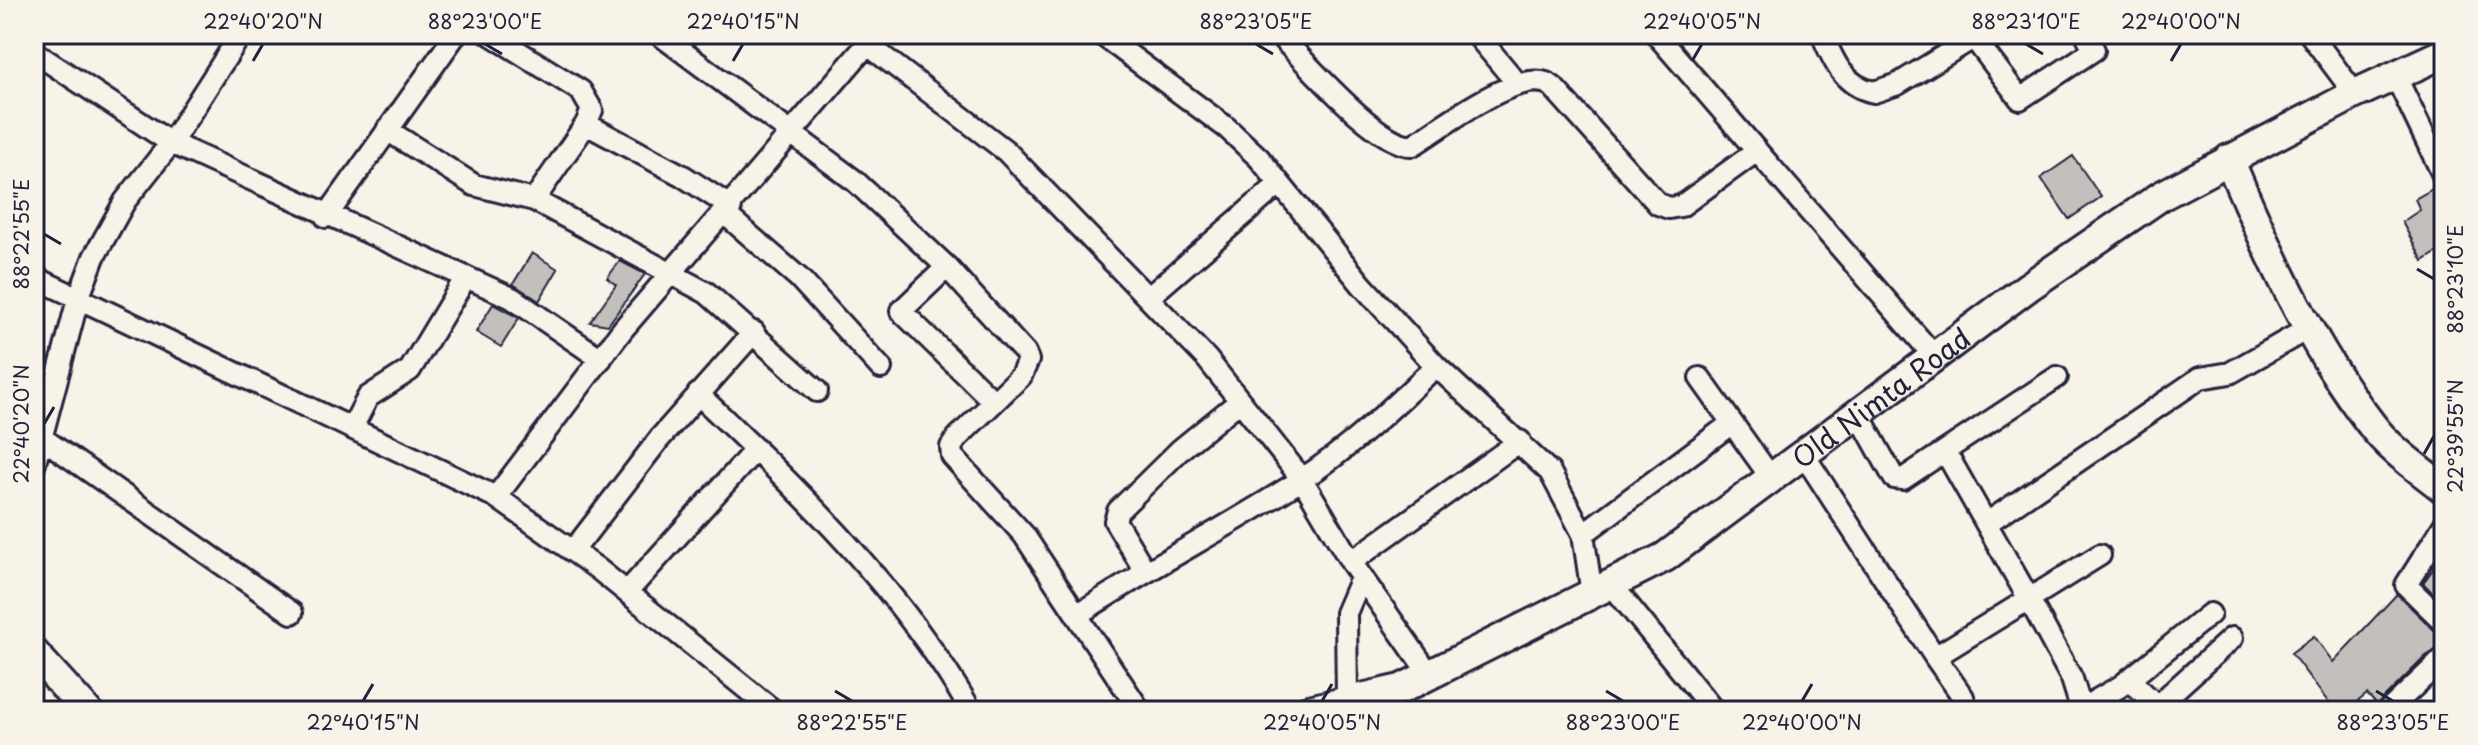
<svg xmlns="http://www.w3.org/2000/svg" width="2478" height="745" font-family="'Playpen Sans',sans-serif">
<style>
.building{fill:#c2bfbd;stroke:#22223b;stroke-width:2}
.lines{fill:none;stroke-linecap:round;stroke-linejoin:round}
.street-casing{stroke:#22223b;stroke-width:26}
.secondary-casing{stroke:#22223b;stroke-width:34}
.street{stroke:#f7f3e8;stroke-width:20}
.secondary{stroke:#f7f3e8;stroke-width:28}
.ticks{fill:none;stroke:#22223b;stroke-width:3}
.labels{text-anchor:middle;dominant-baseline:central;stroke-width:6;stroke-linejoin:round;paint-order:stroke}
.street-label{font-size:28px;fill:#22223b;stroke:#f7f3e8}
.neatline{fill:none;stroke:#22223b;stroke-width:3}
.ticks-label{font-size:20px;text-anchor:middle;fill:#22223b}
</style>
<rect width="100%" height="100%" fill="#f7f3e8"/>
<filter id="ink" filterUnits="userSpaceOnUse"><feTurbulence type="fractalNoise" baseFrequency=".0125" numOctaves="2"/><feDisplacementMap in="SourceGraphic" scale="16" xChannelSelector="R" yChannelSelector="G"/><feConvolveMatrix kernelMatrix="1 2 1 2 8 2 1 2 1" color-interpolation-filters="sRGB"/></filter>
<g filter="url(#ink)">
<path class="building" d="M2073,156L2101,197L2069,219L2041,178Z
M2436,187L2444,190V248L2423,261L2402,222L2420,210L2415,199Z
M532,253L558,269L539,301L513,284Z
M620,261L645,274L608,325L590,322L616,285L607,278Z
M493,304L519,318L501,347L476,332Z
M2444,554V604L2423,583Z
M2397,594L2435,631L2444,635V645L2426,656L2377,705L2367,694L2346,711H2335L2291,653L2314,636L2333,662Z"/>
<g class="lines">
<defs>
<path id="street" d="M490,34L581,91L592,110L586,124
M659,34L855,181L947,267L1025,353L1028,360L1021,376L958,437L951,447L952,456L1024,535L1140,711
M1101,34L1227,128L1259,158L1362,285L1436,366L1550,472L1583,534L1592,594
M1278,34C1304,60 1380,149 1413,145C1441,128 1525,62 1553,87L1658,204L1669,208L1681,206L1757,151
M1476,34L1516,82
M1656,34L1935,357
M1822,34C1833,60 1843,86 1874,92L1898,84L1973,38
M1971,34L2020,99L2094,50L2086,34
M2310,34L2355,94
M868,45L1006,151L1207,359L1302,479L1351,562L1430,675
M34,52L171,143L512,298L601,359
M2395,75L2444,177
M387,130L474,185L534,200
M731,207L683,176L586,124L534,200L707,293L817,391
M725,214L799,278L881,368
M326,217L456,34
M947,267L901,311L994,402
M34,277L496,497L598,569L774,711
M1149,297L1279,184
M1700,378L1772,479
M698,394C799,490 902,590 971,711
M1858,413L1894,478L1903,479L1945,451L2029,599L2100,555
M353,426L368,397L410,370L466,277
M42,438L292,613
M1945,451L2057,377
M1804,455L1935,657L2029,599L2072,679L2082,711
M34,466L78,299L94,257L125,201L171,143L241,34
M496,497L623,329L876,34
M1987,523L2200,378L2230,373L2309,328
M2444,525L2406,585L2444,622
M1583,534L1724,429
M573,551L660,438L754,332
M1351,562L1520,441
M1145,571L1115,521L1118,511L1181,449L1240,401
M1611,584L1714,711
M627,592L756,449
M1077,615C1150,567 1228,527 1301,480C1350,448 1394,406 1436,366
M1935,657L1963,697L1967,711
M2129,679L2162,711
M1347,702L1346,613L1361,578
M2157,706L2232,638
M2083,708L2121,686L2210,614
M2388,711L2444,658"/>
<g id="secondary">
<path d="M2229,159C2267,250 2310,345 2371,424C2390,450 2419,469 2444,489"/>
<path d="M34,653L87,711"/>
<path id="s1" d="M1305,711L1401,689L1665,557L2028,287L2161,196L2355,94L2444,53"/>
</g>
</defs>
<use href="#street" class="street-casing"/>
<use href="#secondary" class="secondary-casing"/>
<use href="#street" class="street"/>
<use href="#secondary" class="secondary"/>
</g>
</g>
<path class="ticks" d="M485,44L502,54M1256,44L1273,54M2026,44L2043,54M253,61L263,44M733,61L743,44M1692,61L1702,44M2171,61L2181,44M44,234L61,244M2417,269L2434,279M44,424L54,407M2424,454L2434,436M835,691L852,701M1606,691L1623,701M2376,691L2393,701M363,701L373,684M1322,701L1332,684M1802,701L1812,684"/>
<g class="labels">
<g class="street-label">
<text stroke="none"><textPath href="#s1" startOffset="662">Old Nimta Road</textPath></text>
</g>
</g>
<rect width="2478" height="745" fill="none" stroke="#f7f3e8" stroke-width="88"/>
<rect x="44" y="44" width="2390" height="657" class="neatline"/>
<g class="ticks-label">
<text x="263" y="29">22°40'20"N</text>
<text x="485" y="29">88°23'00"E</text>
<text x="743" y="29">22°40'15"N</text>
<text x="1256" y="29">88°23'05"E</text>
<text x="1702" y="29">22°40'05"N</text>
<text x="2026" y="29">88°23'10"E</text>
<text x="2181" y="29">22°40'00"N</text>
<text transform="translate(22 234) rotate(-90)" y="7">88°22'55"E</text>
<text transform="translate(2456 279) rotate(-90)" y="7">88°23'10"E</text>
<text transform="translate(22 424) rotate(-90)" y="7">22°40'20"N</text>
<text transform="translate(2456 436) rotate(-90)" y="7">22°39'55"N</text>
<text x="363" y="730">22°40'15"N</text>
<text x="852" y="730">88°22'55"E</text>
<text x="1322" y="730">22°40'05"N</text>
<text x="1623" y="730">88°23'00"E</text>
<text x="1802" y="730">22°40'00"N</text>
<text x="2393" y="730">88°23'05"E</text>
</g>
</svg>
